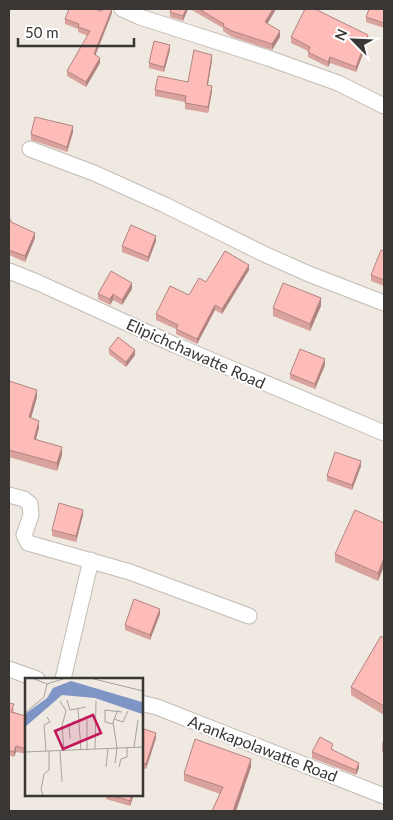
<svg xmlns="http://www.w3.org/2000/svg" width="393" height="820" font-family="Lato,sans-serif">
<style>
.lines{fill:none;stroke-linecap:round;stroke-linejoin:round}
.minor-casing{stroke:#c2bcb5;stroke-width:17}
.minor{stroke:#fff;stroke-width:15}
.wall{fill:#daa29d}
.shaded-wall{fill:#b18480}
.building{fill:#fdbcb7;stroke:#b18480}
.labels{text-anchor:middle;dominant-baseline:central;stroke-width:4;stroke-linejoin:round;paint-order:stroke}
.street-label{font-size:16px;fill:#393633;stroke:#fff}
.inset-road{fill:none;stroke:#a6a19c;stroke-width:1}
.view{fill:#c2185b;fill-opacity:0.15;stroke:#c2185b;stroke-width:2.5}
.inset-edge{fill:none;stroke:#393633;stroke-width:2.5}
</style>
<rect width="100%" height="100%" fill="#efe9e2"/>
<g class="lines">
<defs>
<path id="minor" d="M122,9L140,17L268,58L338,83L384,106
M30,149L94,173L165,205L264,254L309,274L384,303
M9,271L39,283L175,345L384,433
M9,495L24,499L30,504L31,515L24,535L28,543L130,572L249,616
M9,669L37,679
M63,679L91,560
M141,703L157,707L384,796"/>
</defs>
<use href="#minor" class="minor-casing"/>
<use href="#minor" class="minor"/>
</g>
<path class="wall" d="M171,9H188L183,21L170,17V12Z
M190,9H276L267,24L280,37L272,50L232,37L223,31V28Z
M384,9V28L366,22V17Z
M101,11L112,13L95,55L100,63L86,87L67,76V71L88,36L78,32V29L65,24V19Z
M291,37L368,41L356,72L330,63L328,67L308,57V51L291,43Z
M170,50L164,72L149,68V63Z
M212,60L208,85L212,91L208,113L185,109V102L155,96V90L188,82Z
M73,132L67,152L31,140V134Z
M9,219L11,223L35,238L25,262L9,255Z
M156,241L148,262L122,252V246Z
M384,251V286L371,281V275Z
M249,270L222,314L215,310L197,344L176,334V329L156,320V314L189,295L206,282Z
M132,289L122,305L113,300L110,305L98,299V294Z
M321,306L310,331L273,316V308Z
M109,349L135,355L126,367L109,354Z
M325,365L315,389L290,379V374Z
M9,381L37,397L31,418L39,428L36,439L62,455L57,471L9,457Z
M361,466L352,490L327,481V476Z
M83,515L76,542L52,536V530Z
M384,523V566L378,581L335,562V554Z
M160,614L150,640L125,630V625Z
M384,638V715L351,695V687Z
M9,703L14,710L13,712L26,716V754L16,752L14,757L9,755Z
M141,728L156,738L146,769L142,768L141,771Z
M384,739V753L382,752V743Z
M333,749V750L359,768L356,775L312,758V752Z
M251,767L236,811H212L220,794L184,781V774Z
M106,794H134L130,806L106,799Z"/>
<path class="shaded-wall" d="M112,9V13L94,59V54Z
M186,9H188L183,21V16Z
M273,9H276L265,28V22Z
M280,31V37L272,50V44Z
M368,35V41L356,72V67Z
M170,45V50L164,72V67Z
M212,55V60L207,90V85Z
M330,57V63L328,67V62Z
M100,58V63L86,87V82Z
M212,86V91L208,113V107Z
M73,126V132L67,152V147Z
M35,233V238L25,262V256Z
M156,236V241L148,262V257Z
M249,265V270L222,314V309Z
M132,283V289L122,305V300Z
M113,294V300L110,305V299Z
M321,298V306L310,331V324Z
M215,305V310L197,344V339Z
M135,350V355L126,367V362Z
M325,359V365L315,389V384Z
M37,390V397L29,425V417Z
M39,421V428L34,446V439Z
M62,447V455L57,471V463Z
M361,461V466L352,490V485Z
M83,510V515L76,542V536Z
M384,558V566L378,581V573Z
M160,609V614L150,640V635Z
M156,733V738L146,769V764Z
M16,746V752L14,757V752Z
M251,759V767L236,811H233Z
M359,763V768L356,775V770Z
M132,794H134L130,806V801Z"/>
<path class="building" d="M69,9H94L101,11L103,9H112L94,54L100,58L86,82L67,71L90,31L78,27L79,24L65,19Z
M171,9H186L183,16L170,12Z
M199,9H273L265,22L280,31L272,44L232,31L223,26L224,24Z
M305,9H315L368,35L356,67L330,57L328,62L308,52L310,47L291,37Z
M369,9H384V23L366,17Z
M154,41L170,45L164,67L149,63Z
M194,50L212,55L207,85L212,86L208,107L185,103L186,96L155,90L158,76L188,82Z
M35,117L73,126L67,147L31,134Z
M9,219L11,220V222L35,233L25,256L9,250Z
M131,225L156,236L148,257L122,246Z
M381,250L384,251V280L371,275Z
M225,251L249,265L222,309L215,305L197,339L176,329L178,325L156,314L170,286L189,295L199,278L206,282Z
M111,271L132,283L122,300L113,294L110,299L98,294Z
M283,283L321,298L310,324L273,308Z
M118,337L135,350L126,362L109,349Z
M300,349L325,359L315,384L290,374Z
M9,381L37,390L29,417L39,421L34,439L62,447L57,463L9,450Z
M335,452L361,461L352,485L327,476Z
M59,503L83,510L76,536L52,530Z
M355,510L384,523V558L378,573L335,554Z
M134,599L160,609L150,635L125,625Z
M381,636L384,638V706L351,687Z
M9,703L14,704L11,712L26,716V749L16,746L14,752L9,750Z
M141,728L156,733L146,764L142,763L141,766Z
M320,737L333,744L331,749L359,763L356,770L312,752Z
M195,739L251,759L233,811H234H212L223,787L184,774Z
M108,794H132L130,801Z"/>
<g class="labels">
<g class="street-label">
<text transform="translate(196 353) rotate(24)">Elipichchawatte Road</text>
<text transform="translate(263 748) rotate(21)">Arankapolawatte Road</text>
</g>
</g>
<g transform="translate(25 678)">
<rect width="118" height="118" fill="#efe9e2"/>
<path d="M46,3L117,24V36L70,20L37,17L0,49V36L22,20L28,10Z" fill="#7e95c5"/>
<path class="inset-road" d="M7,0L22,6L41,0M65,0L118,13M42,22L45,32L61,29M35,23L41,33L37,48L39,72M53,31L56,72M0,35L19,19L22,6M62,41V72M89,41L98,44L103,33M88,46L80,44V32L97,34M45,61L44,49L49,43M109,69L113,42M70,71L71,23M35,72L37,104M21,73L19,47L25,44L22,39M0,74L118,69M90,85L92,70L88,44L93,32M81,89L83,70M94,89L96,81L102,79V69M18,117L16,112L19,96L24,92V73"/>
<path class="view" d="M68,37L76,55L38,71L30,53Z"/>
<rect width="118" height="118" class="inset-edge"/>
</g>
<rect width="393" height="820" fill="none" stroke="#393633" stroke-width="20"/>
<g transform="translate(353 40) rotate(294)" stroke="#ffffff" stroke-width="4" paint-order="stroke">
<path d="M0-4L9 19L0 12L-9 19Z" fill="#393633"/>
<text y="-8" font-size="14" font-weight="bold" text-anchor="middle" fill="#393633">N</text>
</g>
<path d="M18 38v8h116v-8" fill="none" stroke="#393633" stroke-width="2.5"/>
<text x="25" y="38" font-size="15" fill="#393633" stroke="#ffffff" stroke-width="4" paint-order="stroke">50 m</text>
</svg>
